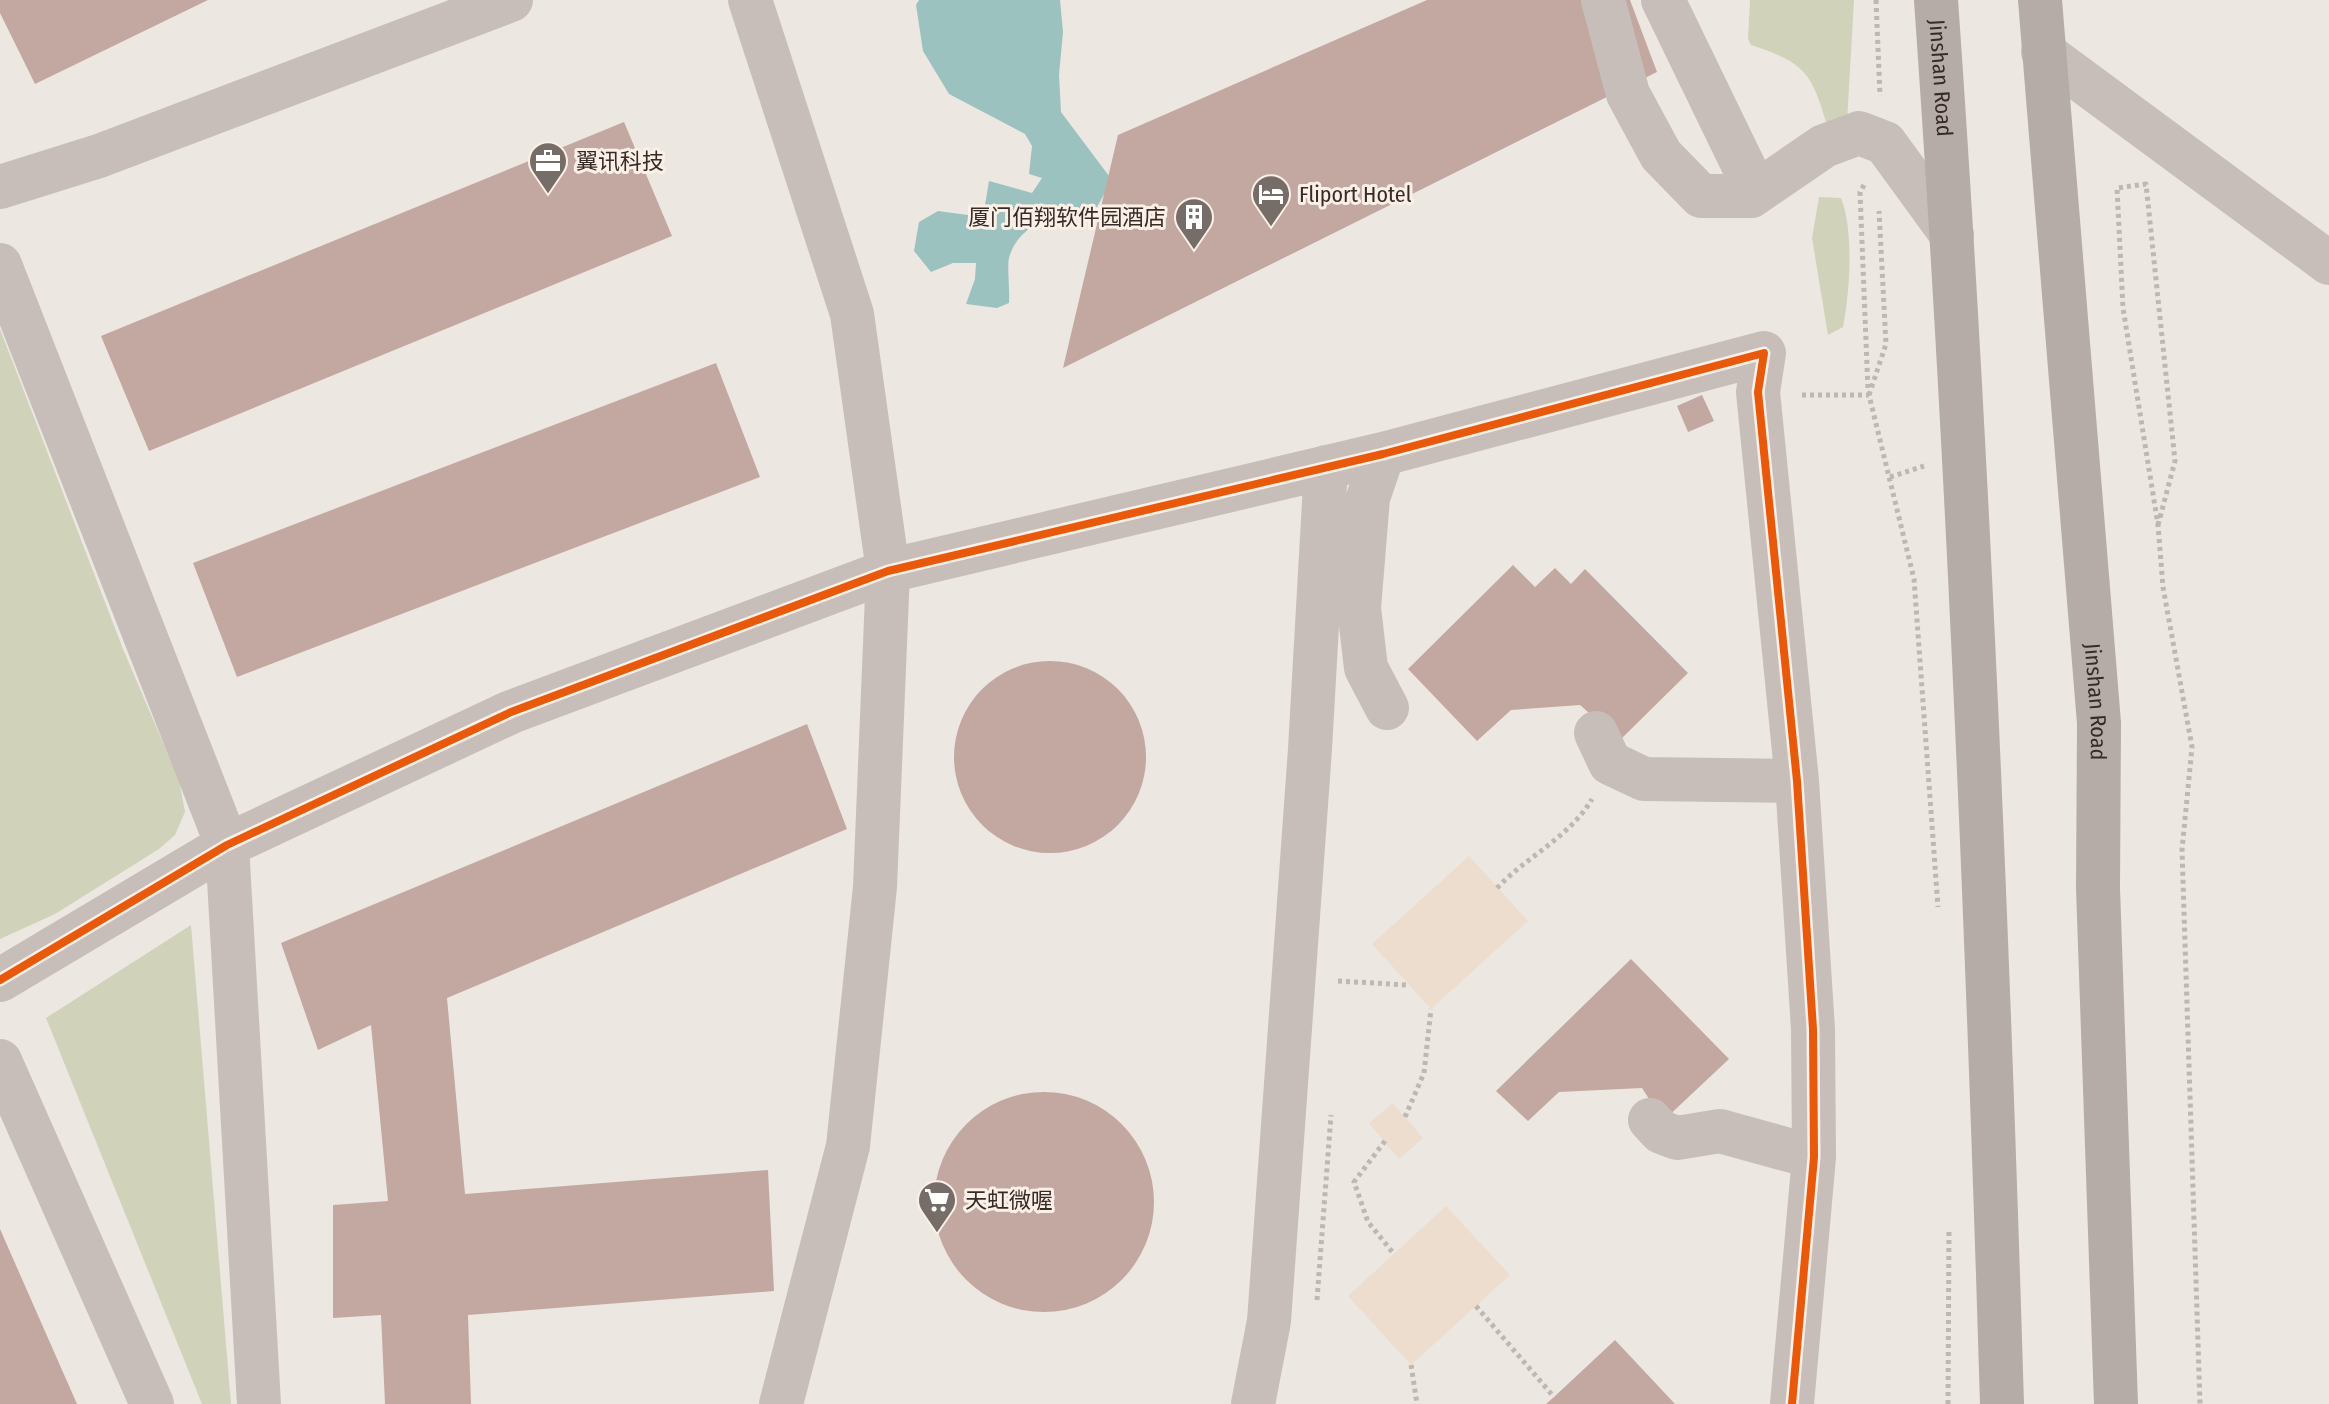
<svg xmlns="http://www.w3.org/2000/svg" width="2329" height="1404" font-family="'Fira Sans Condensed','Noto Sans SC',sans-serif">
<style>
.green{fill:#d0d3ba}
.plaza{fill:#ecddcf}
.water{fill:#9bc2bf}
.building{fill:#c2a8a1}
.lines{fill:none;stroke-linecap:round;stroke-linejoin:round}
.path{stroke:#bfb7b2;stroke-width:5;stroke-dasharray:4 4;stroke-linecap:butt}
.minor{stroke:#c7beb9;stroke-width:44}
.major{stroke:#b5aca8;stroke-width:44}
.cycleway-casing{stroke:#faf0e7;stroke-width:13}
.cycleway{stroke:#e8590c;stroke-width:8}
.labels{text-anchor:middle;dominant-baseline:central;stroke-width:6;stroke-linejoin:round;paint-order:stroke}
.street-label{font-size:22px;fill:#382b27;stroke:#faf0e7}
.poi-label{font-size:22px;fill:#382b27;stroke:#faf0e7;text-anchor:start}
</style>
<rect width="100%" height="100%" fill="#ede7e1"/>
<path class="green" d="M1750,0H1854L1847,122L1829,132C1812,75 1809,64 1751,45L1748,39Z
M1819,197L1841,198C1854,230 1850,292 1843,327L1828,335L1812,238Z
M0,329L123,649L179,780L185,812L175,835L159,849L55,914L0,939Z
M191,925L231,1404H202L46,1018Z"/>
<path class="plaza" d="M1469,856L1528,921L1431,1009L1372,944Z
M1393,1103L1423,1138L1399,1159L1369,1123Z
M1446,1206L1510,1275L1411,1365L1348,1296Z"/>
<path class="water" d="M919,0H1060L1063,32L1059,75L1061,112L1112,180L1097,207C1065,212 1019,220 1009,258C1007,266 1010,291 1009,303L997,308L966,304L975,279L976,263H953L931,272L914,251L919,222L938,211L983,217L989,181L1032,193L1042,178L1029,174L1032,146L1025,134L949,94L923,51L916,5Z"/>
<path class="building" d="M0,0H208L35,84L0,13Z
M1427,0H1630L1657,72L1063,368L1118,135Z
M624,122L672,236L149,451L101,336Z
M716,363L760,477L237,677L193,563Z
M1702,395L1714,421L1688,432L1677,406Z
M1513,565L1535,587L1555,568L1571,584L1585,569L1688,673L1620,740L1580,705L1511,710L1477,741L1408,669Z
M954 757a96 96 0 1 1 192 0a96 96 0 1 1-192 0Z
M807,724L847,829L447,998L465,1194L768,1170L774,1291L468,1315L471,1404H385L381,1315L333,1318V1205L388,1201L371,1025L318,1050L281,943Z
M1631,959L1729,1059L1663,1121L1642,1088L1559,1092L1528,1121L1496,1091Z
M934 1202a110 110 0 1 1 220 0a110 110 0 1 1-220 0Z
M0,1229L77,1404H0Z
M1615,1340L1675,1404H1546L1554,1397Z"/>
<g class="lines">
<path class="path" d="M1876,0L1880,96
M1864,185L1860,192L1868,390
M1802,395H1869L1914,579L1938,907
M1869,395L1886,344L1879,211
M1890,477L1924,466
M2158,525L2175,461L2146,184L2117,188L2123,308L2158,525L2163,587L2192,747L2182,850L2200,1404
M1497,888C1526,857 1570,837 1592,799
M1338,981L1408,985
M1405,1117L1424,1073L1431,1009
M1385,1141L1354,1182L1368,1222L1394,1254
M1317,1300L1331,1115
M1476,1306L1554,1397
M1411,1365L1417,1404
M1948,1404L1949,1229"/>
<path class="minor" d="M750,0L852,314L888,571L875,887L848,1146L781,1404
M1603,0L1628,94L1661,155L1701,196H1751L1824,146L1859,133L1885,143L1952,235
M1663,0L1744,167L1751,196
M2043,52L2329,263
M0,187L99,156L511,0
M0,265L227,845L259,1404
M1383,454L1368,498L1359,608L1366,668L1387,708
M1596,733L1610,763L1644,779L1797,781
M0,980L227,845L511,712L888,571L1383,454L1764,353L1758,392L1797,781L1813,1029L1814,1157L1792,1404
M0,1061L152,1404
M1650,1120L1661,1132L1677,1138L1720,1131L1814,1157
M1253,1404L1269,1321L1310,749L1326,467"/>
<g class="major">
<path id="s1" d="M1936,0C1969,468 1988,936 2002,1404"/>
<path id="s2" d="M2040,0L2099,723L2098,888L2116,1404"/>
</g>
<defs>
<path id="cycleway" d="M0,980L227,845L511,712L888,571L1383,454L1764,353L1758,392L1797,781L1813,1029L1814,1157L1792,1404"/>
</defs>
<use href="#cycleway" class="cycleway-casing"/>
<use href="#cycleway" class="cycleway"/>
</g>
<defs>
<symbol id="office-pin" viewBox="-11 -11 22 30"><path d="M0 17L-7.5 6A9.5 9.5 0 1 1 7.5 6Z" fill="#776d68" stroke="#faf0e7"/><path d="M-6-3h4V-5.5h4V-3h4V5H-6ZM-1-4.5V-3h2v-1.5ZM-6 0V1H6V0Z" fill="#fff"/></symbol>
<symbol id="hotel-pin" viewBox="-11 -11 22 30"><path d="M0 17L-7.5 6A9.5 9.5 0 1 1 7.5 6Z" fill="#776d68" stroke="#faf0e7"/><path d="M-6-4.5h1.5V1H6V5H4.5V3h-9V5H-6ZM-4 0a1.8 1.8 0 1 1 3.6 0ZM.5 0V-2.5h3Q6-2.5 6 0Z" fill="#fff"/></symbol>
<symbol id="building-pin" viewBox="-11 -11 22 30"><path d="M0 17L-7.5 6A9.5 9.5 0 1 1 7.5 6Z" fill="#776d68" stroke="#faf0e7"/><path d="M-4-6H4V6H1V3H-1V6H-4ZM-2.5-4.3h1.7v1.8h-1.7ZM.8-4.3h1.7v1.8H.8ZM-2.5-1h1.7V.8h-1.7ZM.8-1h1.7V.8H.8Z" fill="#fff"/></symbol>
<symbol id="supermarket-pin" viewBox="-11 -11 22 30"><path d="M0 17L-7.5 6A9.5 9.5 0 1 1 7.5 6Z" fill="#776d68" stroke="#faf0e7"/><path d="M-6-5.5h2.5l.6 2H6L4.5 2H-2.5L-4.4-4H-6ZM-1.5 3.2a1.3 1.3 0 1 0 .1 0ZM3 3.2a1.3 1.3 0 1 0 .1 0Z" fill="#fff"/></symbol>
</defs>
<g fill-rule="evenodd">
<use href="#office-pin" x="526" y="139" width="44" height="60"/>
<use href="#hotel-pin" x="1249" y="172" width="44" height="60"/>
<use href="#building-pin" x="1172" y="195" width="44" height="60"/>
<use href="#supermarket-pin" x="915" y="1178" width="44" height="60"/>
</g>
<g class="labels">
<g class="street-label">
<text stroke="none"><textPath href="#s1" startOffset="78">Jinshan Road</textPath></text>
<text stroke="none"><textPath href="#s2" startOffset="704">Jinshan Road</textPath></text>
</g>
<g class="poi-label">
<text x="576" y="161">翼讯科技</text>
<text x="1299" y="194">Fliport Hotel</text>
<text x="1166" y="217" text-anchor="end">厦门佰翔软件园酒店</text>
<text x="965" y="1200">天虹微喔</text>
</g>
</g>
</svg>
